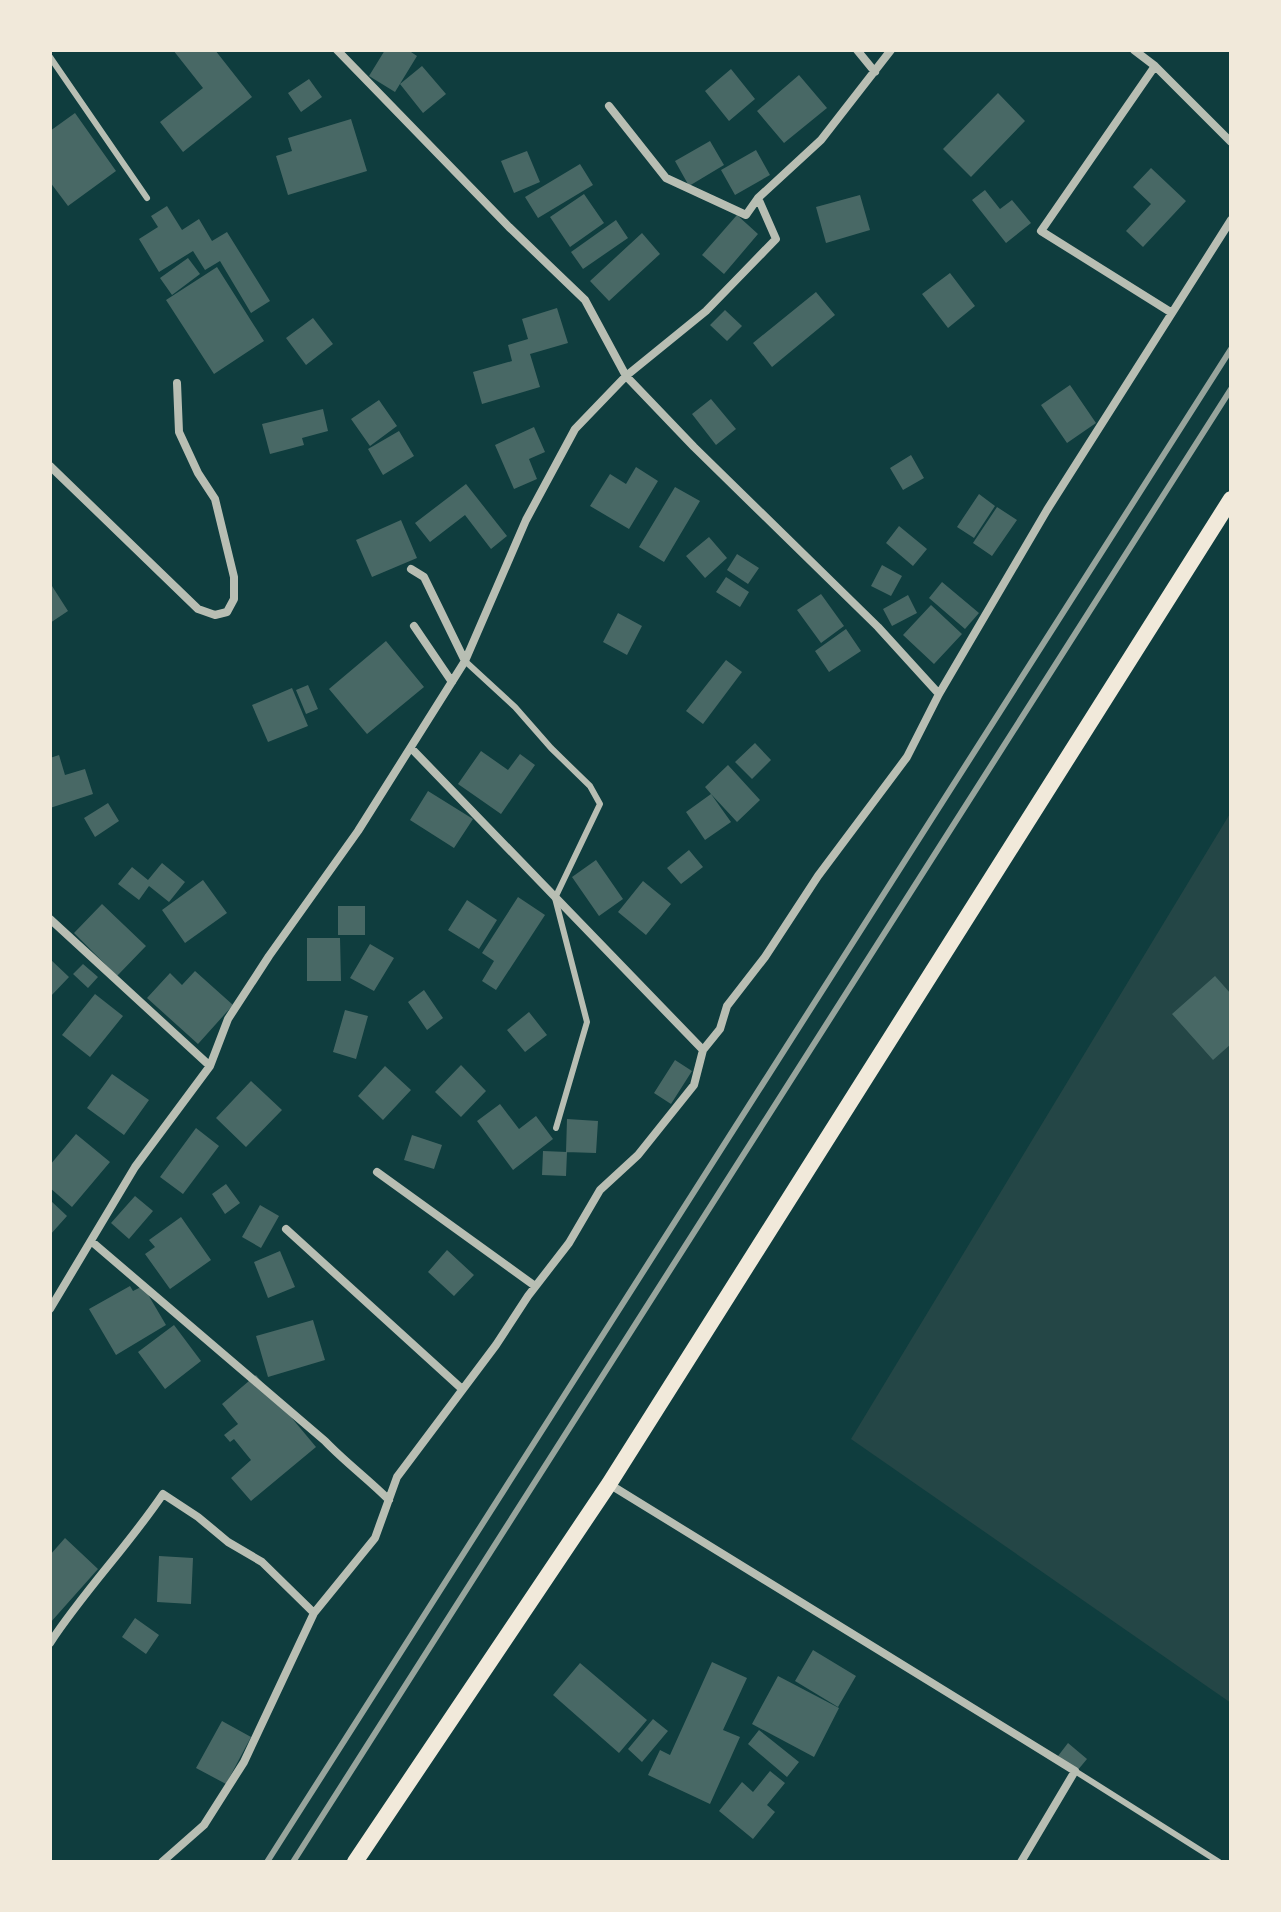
<svg xmlns="http://www.w3.org/2000/svg" width="1281" height="1912" font-family="'Playfair Display',serif">
<style>
.green{fill:#244646}
.building{fill:#486865}
.lines{fill:none;stroke-linecap:round;stroke-linejoin:round}
.service{stroke:#b8beb3;stroke-width:6}
.minor{stroke:#b8beb3;stroke-width:8}
.secondary{stroke:#f1e9da;stroke-width:16}
.rail{stroke:#97a49c;stroke-width:6}
</style>
<rect width="100%" height="100%" fill="#0f3d3e"/>
<path class="green" d="M1231,812V1703L851,1439Z"/>
<path class="building" d="M173,50H215L252,97L183,152L160,122L203,88Z
M385,50H408L417,56L395,92L369,76Z
M422,66L446,94L423,113L400,84Z
M731,69L755,99L729,121L705,91Z
M799,75L827,108L784,143L757,111Z
M309,79L322,97L301,112L288,93Z
M998,93L1025,121L971,177L943,149Z
M75,113L116,171L68,206L50,182V131Z
M351,119L367,171L288,195L276,156L292,151L288,138Z
M710,141L724,165L689,186L675,161Z
M756,150L770,175L735,195L721,170Z
M527,151L540,182L514,193L501,161Z
M580,164L593,185L538,218L525,197Z
M1151,168L1186,201L1143,247L1126,231L1151,204L1133,187Z
M985,190L1000,209L1012,200L1031,223L1006,243L972,200Z
M584,194L604,223L570,247L550,217Z
M860,195L870,230L826,243L816,207Z
M167,206L182,230L199,219L212,241L227,232L270,301L251,313L220,261L205,270L193,251L159,272L139,239L158,227L151,216Z
M737,215L758,234L724,274L702,255Z
M616,220L628,238L583,269L571,252Z
M642,233L660,254L609,301L590,281Z
M188,258L200,274L172,295L160,278Z
M217,267L264,341L214,374L166,300Z
M950,273L975,306L948,328L922,294Z
M816,292L835,315L772,367L753,343Z
M557,308L568,343L530,354L540,387L482,404L473,372L512,361L508,345L528,339L522,319Z
M725,310L742,326L727,341L710,325Z
M313,318L333,344L306,365L286,338Z
M1070,385L1096,423L1067,443L1041,405Z
M711,399L736,429L716,445L692,414Z
M379,400L397,426L370,446L351,419Z
M323,409L328,431L302,438L304,445L270,454L262,424Z
M534,427L545,452L529,459L537,479L514,489L495,445Z
M399,431L414,456L383,475L368,449Z
M911,455L924,478L903,490L890,468Z
M636,467L658,481L629,529L590,506L610,474L626,484Z
M466,484L507,536L491,549L465,515L430,542L415,523Z
M675,487L700,501L664,562L639,547Z
M979,494L995,506L974,538L957,527Z
M997,507L1017,520L992,556L973,543Z
M401,520L417,558L372,577L356,540Z
M899,526L927,549L913,566L886,543Z
M709,537L727,558L705,578L686,556Z
M737,554L759,568L748,584L727,570Z
M882,565L902,576L891,596L871,586Z
M726,577L749,592L740,607L716,592Z
M942,582L979,613L965,629L929,598Z
M52,586L68,611L50,623V588Z
M821,594L844,626L821,643L797,610Z
M908,595L917,613L892,626L883,609Z
M931,605L962,634L934,664L903,635Z
M618,613L642,626L627,655L603,642Z
M846,629L861,651L829,672L815,651Z
M386,641L424,687L367,734L329,689Z
M726,660L742,672L703,724L686,711Z
M308,685L318,709L306,714L296,690Z
M292,688L308,726L268,742L252,705Z
M755,743L771,760L752,779L735,762Z
M481,751L508,770L520,754L535,765L501,814L458,784Z
M59,755L65,775L85,769L93,794L50,808V758Z
M728,765L760,800L737,822L711,794L731,822L705,840L686,812L711,794L705,787Z
M428,791L473,819L454,848L410,820Z
M108,803L119,821L95,837L84,818Z
M689,850L703,867L681,884L667,868Z
M596,860L623,899L599,916L572,877Z
M162,863L185,882L169,902L149,886L139,900L118,884L132,867L148,880Z
M203,880L227,913L185,943L162,910Z
M643,881L671,904L646,935L618,912Z
M518,897L545,915L496,990L482,981L494,961L482,953Z
M467,900L497,920L479,949L448,930Z
M102,904L146,946L117,976L74,933Z
M338,906H365V935H338Z
M307,938H340L341,981H307Z
M370,944L394,958L374,991L350,978Z
M50,959L69,977L50,997Z
M83,964L98,977L88,988L73,974Z
M195,971L233,1005L198,1044L147,998L170,973L182,985Z
M1215,976L1231,994V1044L1213,1060L1172,1014Z
M424,990L443,1018L427,1030L408,1002Z
M95,994L123,1016L90,1057L62,1035Z
M345,1010L368,1016L356,1059L333,1052Z
M529,1012L547,1035L525,1052L507,1030Z
M675,1060L692,1071L671,1104L654,1093Z
M461,1065L486,1091L461,1117L435,1092Z
M385,1066L411,1090L383,1120L358,1096Z
M112,1074L149,1100L124,1135L87,1108Z
M251,1081L282,1110L246,1147L216,1118Z
M500,1104L519,1129L536,1116L553,1139L513,1170L477,1121Z
M567,1119L598,1121L596,1153L566,1152Z
M196,1128L219,1146L183,1194L160,1177Z
M76,1134L110,1162L72,1207L50,1188V1165Z
M412,1135L442,1145L434,1169L404,1160Z
M543,1151L567,1152L566,1176L542,1175Z
M226,1184L240,1203L225,1214L212,1194Z
M135,1196L153,1211L129,1239L111,1223Z
M50,1200L67,1216L50,1235Z
M260,1205L279,1216L261,1248L242,1237Z
M181,1217L211,1260L170,1289L145,1254L155,1247L149,1240Z
M447,1250L474,1275L454,1296L428,1272Z
M280,1251L295,1287L268,1298L254,1262Z
M130,1286L133,1291L143,1286L166,1325L116,1355L89,1309Z
M313,1320L325,1360L268,1377L256,1336Z
M174,1325L201,1361L165,1389L138,1352Z
M256,1375L316,1447L251,1501L231,1478L251,1460L234,1439L230,1442L224,1435L238,1424L222,1404Z
M65,1538L98,1569L50,1623V1555Z
M159,1556L193,1558L191,1604L157,1602Z
M135,1618L159,1635L146,1654L122,1637Z
M813,1650L856,1676L838,1707L795,1681Z
M712,1662L747,1678L723,1730L740,1737L710,1804L648,1775L660,1750L670,1755Z
M580,1663L647,1720L619,1753L553,1695Z
M778,1676L839,1708L814,1757L752,1724Z
M653,1719L668,1731L642,1762L628,1749Z
M222,1721L251,1737L226,1784L196,1768Z
M759,1730L799,1762L787,1777L748,1744Z
M1068,1743L1087,1759L1077,1771L1058,1756Z
M770,1771L785,1783L767,1805L775,1812L753,1839L719,1811L742,1782L753,1792Z"/>
<g class="lines">
<path class="service" d="M50,57L147,198
M465,661L515,707L551,748L590,786L600,804L555,898L587,1022L556,1128
M1075,1771L1219,1862"/>
<path class="minor" d="M337,50L509,227L585,300L626,376L694,447L878,627L939,694
M857,50L875,72
M1134,50L1155,66L1231,142
M1155,66L1041,231L1172,313
M609,106L666,178L746,215L758,198
M50,466L198,609L215,615L227,612L234,599V577L215,499L198,473L179,432L177,383
M411,569L424,577L465,661
M414,626L452,682
M411,748L703,1050
M50,919L210,1066L228,1019L269,956L358,831L465,661L526,520L575,429L626,376L706,311L776,239L758,198L821,140L891,50
M377,1172L535,1286
M286,1229L462,1389
M91,1241L325,1441C345,1462 368,1479 389,1500
M50,1309L135,1167L210,1066
M609,1484L1075,1771L1021,1862
M50,1643C84,1591 128,1546 163,1494L198,1517L228,1542L262,1562L314,1613
M162,1862L204,1825L244,1762L314,1613L375,1538L397,1477L496,1345L528,1296L569,1243L600,1190L638,1155L694,1085L703,1050L720,1029L727,1006L765,957L818,876L907,757L939,694L1047,510L1231,220"/>
<path class="secondary" d="M355,1862L609,1484L1231,499"/>
<path class="rail" d="M267,1862L1231,349
M293,1862L1231,389"/>
</g>
<rect width="1281" height="1912" fill="none" stroke="#f1e9da" stroke-width="104"/>
</svg>
